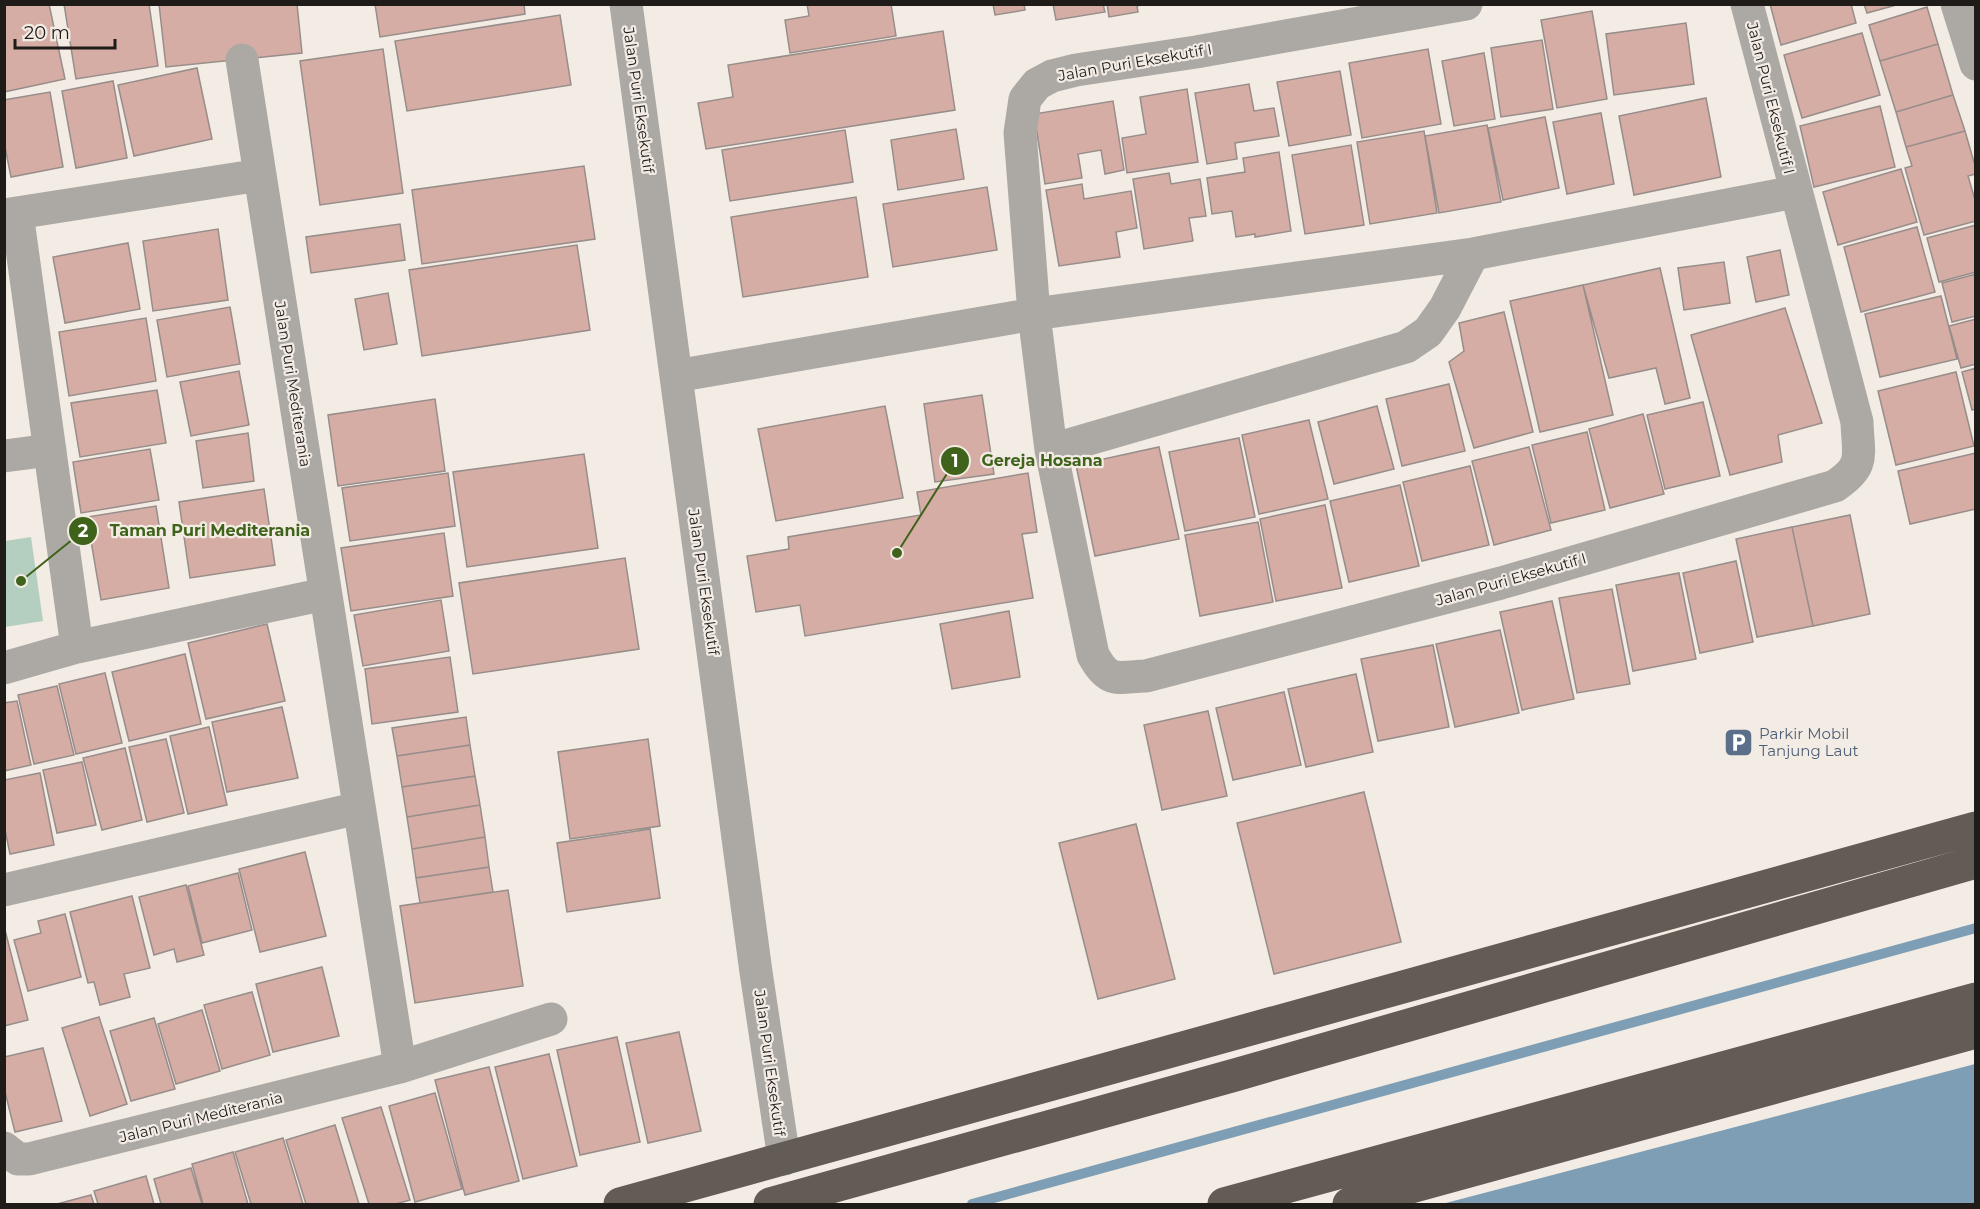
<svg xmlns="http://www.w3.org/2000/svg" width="1980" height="1209" font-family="Montserrat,sans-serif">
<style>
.green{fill:#b4cec0}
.water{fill:#7d9eb4}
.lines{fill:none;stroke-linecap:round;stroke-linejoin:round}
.stream{stroke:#7d9eb4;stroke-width:10}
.building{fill:#d5ada5;stroke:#978d8a;stroke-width:1.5}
.minor{stroke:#aca9a5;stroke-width:33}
.highway{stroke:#625c55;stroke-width:33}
.labels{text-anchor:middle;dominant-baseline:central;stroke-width:4.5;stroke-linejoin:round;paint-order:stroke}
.street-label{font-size:15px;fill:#1e1b18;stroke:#f3ece4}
.service-label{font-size:15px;fill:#4e5e75;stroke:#f3ece4;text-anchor:start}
.leader{fill:none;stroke:#3f631a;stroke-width:2}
.callout-dot{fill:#3f631a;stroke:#f3ece4;stroke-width:2}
.mark-label{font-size:18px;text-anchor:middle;font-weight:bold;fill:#fff}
.callout-label{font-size:16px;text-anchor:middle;font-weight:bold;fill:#3f631a;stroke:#f3ece4;stroke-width:4.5;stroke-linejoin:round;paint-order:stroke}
</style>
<rect width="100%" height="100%" fill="#f3ece4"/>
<path class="green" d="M31,537L43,621L5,627V541Z"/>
<path class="water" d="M1975,1064V1204H1442Z"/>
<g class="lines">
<path class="stream" d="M972,1204L1976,928"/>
</g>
<path class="building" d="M4,4H49L65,79L4,92Z
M64,4H149L158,66L76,79Z
M159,4H297L302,53L166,67Z
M375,4H524L525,14L380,37Z
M807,4H891L896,36L790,53L785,20L809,16Z
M993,4H1024L1025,10L995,15Z
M1053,4H1103L1105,12L1056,20Z
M1107,4H1145L1137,6L1138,12L1109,17Z
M1770,4H1851L1856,23L1781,45Z
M1864,4H1900L1867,13Z
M1927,7L1938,44L1880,61L1869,25Z
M1592,11L1607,99L1557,108L1541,20Z
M560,15L571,85L407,111L395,41Z
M1686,23L1694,84L1614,95L1606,34Z
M943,31L955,110L706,149L698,103L733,97L728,65Z
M1862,33L1880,95L1802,118L1784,55Z
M1542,40L1553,109L1501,117L1491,48Z
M1938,44L1953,95L1896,112L1880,61Z
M383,49L403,193L320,205L300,61Z
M1428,49L1441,124L1362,138L1349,63Z
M1484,53L1495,119L1454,126L1442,61Z
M197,68L212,139L134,156L118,85Z
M1340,71L1351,135L1289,146L1277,82Z
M113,81L127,158L76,168L62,91Z
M1249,84L1254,111L1274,108L1279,136L1235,143L1237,159L1207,164L1195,93Z
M1187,89L1198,162L1127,173L1122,138L1146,134L1140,97Z
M50,92L63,167L11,177L4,142V100Z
M1953,95L1965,131L1906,147L1896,112Z
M1706,98L1721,177L1634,195L1619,116Z
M1113,101L1124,170L1105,174L1101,150L1078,154L1082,178L1045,184L1034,114Z
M1880,106L1895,167L1814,187L1800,126Z
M1601,113L1614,184L1567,194L1553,122Z
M1545,117L1559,188L1503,200L1488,128Z
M1487,125L1501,202L1439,213L1425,136Z
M956,129L964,179L898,190L891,140Z
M845,130L853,182L730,201L722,150Z
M1424,131L1437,213L1370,224L1357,142Z
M1965,131L1976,169V174L1968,176L1976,203V221L1924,235L1905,168L1912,166L1906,147Z
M1351,145L1364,225L1305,234L1292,155Z
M1279,152L1291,231L1255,237V234L1236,237L1232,211L1212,214L1207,178L1245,172L1243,158Z
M584,166L595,239L422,264L412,190Z
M1901,169L1917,222L1838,245L1823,192Z
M1169,173L1171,184L1200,179L1206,216L1189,218L1193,241L1144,249L1133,179Z
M1082,184L1084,199L1131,191L1137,228L1116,232L1120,257L1059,266L1046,190Z
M987,187L997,250L893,267L883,204Z
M856,197L868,277L743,297L731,217Z
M400,224L405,260L311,273L306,237Z
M1976,225V272L1939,282L1927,238Z
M1917,227L1935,292L1861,312L1844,247Z
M218,229L228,300L153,311L143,241Z
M128,243L140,309L65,323L53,257Z
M577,245L590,330L422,356L409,270Z
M1780,250L1789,295L1756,302L1747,257Z
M1724,262L1730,303L1684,310L1678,268Z
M1660,268L1690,398L1665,404L1656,368L1609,378L1583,285Z
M1976,274V316L1952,322L1942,283Z
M1583,285L1613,415L1540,432L1510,301Z
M388,293L397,344L364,350L355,299Z
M1941,296L1957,359L1880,377L1865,314Z
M230,307L240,364L167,377L157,320Z
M1785,308L1822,423L1778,435L1782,462L1730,475L1691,335Z
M1504,312L1533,432L1474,448L1449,362L1464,351L1459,323Z
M146,318L156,381L69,396L59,332Z
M1976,319V364L1961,368L1949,326Z
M1976,368V409L1972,410L1962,372Z
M239,371L249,425L191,436L180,382Z
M1956,372L1974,446L1896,465L1878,391Z
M1449,384L1465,451L1402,466L1386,399Z
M157,390L166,443L80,457L71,403Z
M982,395L994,474L935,482L924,404Z
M435,399L445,471L338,486L328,415Z
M1703,402L1720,476L1665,489L1647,415Z
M885,406L903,498L776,521L758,429Z
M1377,406L1394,469L1334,484L1318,422Z
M1643,414L1664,494L1610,508L1589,429Z
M1309,420L1328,499L1259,514L1242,435Z
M1587,432L1605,510L1551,523L1532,445Z
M248,433L254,481L203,488L196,441Z
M1239,438L1255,517L1185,531L1169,452Z
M1159,447L1179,539L1095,556L1076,465Z
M1529,447L1551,530L1494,545L1472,461Z
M150,449L159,500L81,513L73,462Z
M1976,453V509L1910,524L1898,471Z
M584,454L598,548L467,567L453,472Z
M1470,466L1489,545L1422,561L1403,482Z
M448,473L455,526L350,541L342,488Z
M1028,473L1037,532L1022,534L1033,598L805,636L800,605L756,612L747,556L789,549L788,537L921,515L917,492Z
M1400,485L1419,566L1349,582L1330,501Z
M264,489L275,565L190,578L179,502Z
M1325,505L1342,588L1276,601L1260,519Z
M156,506L169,588L101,600L87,517Z
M1850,515L1870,614L1813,626L1792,527Z
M1258,522L1273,602L1200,616L1185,535Z
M1792,527L1813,626L1757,637L1736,539Z
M444,533L453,596L351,611L341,548Z
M625,558L639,649L473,674L459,583Z
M1736,561L1753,642L1700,653L1683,573Z
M1679,573L1696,659L1633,671L1616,585Z
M1612,589L1630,684L1577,693L1559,598Z
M441,600L449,651L363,666L354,615Z
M1552,601L1574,699L1522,710L1500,612Z
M1009,611L1020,677L952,689L940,624Z
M267,624L285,701L206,719L188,643Z
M1500,630L1519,713L1455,727L1436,644Z
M1433,645L1449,727L1378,741L1361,659Z
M185,654L201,724L129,741L112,672Z
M450,657L458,712L372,724L365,669Z
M105,673L122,743L76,754L59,684Z
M1356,674L1373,752L1306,767L1288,689Z
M57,686L74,755L34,764L18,695Z
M1284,692L1301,765L1233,780L1216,708Z
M17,701L31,765L4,771V703Z
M282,707L298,778L227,792L212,722Z
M1208,711L1227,796L1162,810L1144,725Z
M466,717L470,745L397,756L392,728Z
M209,727L227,805L188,814L170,736Z
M166,739L184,813L147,822L129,747Z
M648,739L660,826L570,839L558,752Z
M470,745L475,776L402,787L397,756Z
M125,748L142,820L102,830L83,758Z
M82,762L96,825L57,833L43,770Z
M40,773L54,845L10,854L4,825V780Z
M475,776L480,805L407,817L402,787Z
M1364,792L1401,942L1274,974L1237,823Z
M480,805L485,837L412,849L407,817Z
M1136,824L1175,979L1098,999L1059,843Z
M650,829L660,898L567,912L557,843Z
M485,837L489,867L416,878L412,849Z
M305,852L326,936L260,952L239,869Z
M489,867L493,892L420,903L416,878Z
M238,873L252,930L202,943L188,886Z
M186,885L204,955L177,962L174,949L154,955L139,897Z
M508,890L523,986L415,1003L400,906Z
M132,896L150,968L124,974L130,997L100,1005L94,982L88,983L70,912Z
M65,914L81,977L28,991L14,940L41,933L38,921Z
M5,930L28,1020L4,1026V931Z
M322,967L339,1036L273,1052L256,984Z
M252,992L270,1055L222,1069L204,1005Z
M202,1010L220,1071L176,1084L158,1024Z
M99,1017L127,1104L90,1116L62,1028Z
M154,1018L175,1089L131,1101L110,1031Z
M679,1032L701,1131L648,1143L626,1043Z
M617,1037L640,1142L580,1155L557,1050Z
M43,1048L62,1121L15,1132L4,1088V1057Z
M549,1054L577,1166L523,1179L495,1067Z
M489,1067L519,1181L465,1195L435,1080Z
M435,1093L462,1189L415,1202L389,1106Z
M381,1107L410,1200L396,1204H369L342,1118Z
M335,1125L359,1204H306L286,1140Z
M283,1138L303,1204H251L235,1152Z
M233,1152L248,1204H203L192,1164Z
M191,1168L202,1204H161L154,1179Z
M146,1176L154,1204H98L94,1191Z
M91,1195L94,1204H57Z"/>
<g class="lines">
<path class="minor" d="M626,4L756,972L784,1159
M1466,4L1196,52L1076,70L1052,76L1037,84L1025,99L1020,133L1034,314L1051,450L1093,655C1109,684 1116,677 1146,676L1501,583L1835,486C1866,465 1858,456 1857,422L1747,4
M1957,4L1976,64
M242,60L400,1067
M17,213L77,647
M4,215L260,175
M676,376L1034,314L1473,254L1795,192
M1051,450L1406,347L1428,332L1445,308L1473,254
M4,456L50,450
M4,668L77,647L325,594
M4,890L359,808
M4,1148L18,1159H29L400,1067L551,1019"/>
<path class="highway" d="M620,1204L1976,828
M770,1204L1235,1075L1976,862
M1224,1204L1976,999
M1349,1204L1976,1032"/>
</g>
<defs>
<symbol id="parking-square" viewBox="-11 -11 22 22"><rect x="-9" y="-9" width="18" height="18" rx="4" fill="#5c6f8a" stroke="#f3ece4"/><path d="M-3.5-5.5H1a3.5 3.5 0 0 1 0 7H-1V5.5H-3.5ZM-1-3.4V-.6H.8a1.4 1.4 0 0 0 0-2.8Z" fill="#fff"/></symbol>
</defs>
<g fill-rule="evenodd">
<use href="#parking-square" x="1722" y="726" width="33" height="33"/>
</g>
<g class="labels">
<g class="street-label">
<text transform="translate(1135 62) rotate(-10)">Jalan Puri Eksekutif I</text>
<text transform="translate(1771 98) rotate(76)">Jalan Puri Eksekutif I</text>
<text transform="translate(639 100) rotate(82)">Jalan Puri Eksekutif</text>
<text transform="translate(293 384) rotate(81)">Jalan Puri Mediterania</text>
<text transform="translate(1511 579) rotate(-16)">Jalan Puri Eksekutif I</text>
<text transform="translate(704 582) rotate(82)">Jalan Puri Eksekutif</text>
<text transform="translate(770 1063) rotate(82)">Jalan Puri Eksekutif</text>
<text transform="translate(201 1117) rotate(-14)">Jalan Puri Mediterania</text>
</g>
<g class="service-label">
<text x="1759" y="733">Parkir Mobil<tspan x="1759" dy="17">Tanjung Laut</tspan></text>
</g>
</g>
<path class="leader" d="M897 553L955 461M21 581L83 531"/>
<g class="callout-dot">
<circle cx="897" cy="553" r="6"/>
<circle cx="21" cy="581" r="6"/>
<circle cx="955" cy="461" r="15"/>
<circle cx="83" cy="531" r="15"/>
</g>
<g class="mark-label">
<text x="955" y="467">1</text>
<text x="83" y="537">2</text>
</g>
<g class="callout-label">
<text x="1042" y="466">Gereja Hosana</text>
<text x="210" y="536">Taman Puri Mediterania</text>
</g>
<rect width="1980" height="1209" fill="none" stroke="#1e1b18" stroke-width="12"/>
<path d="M15 39v9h100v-9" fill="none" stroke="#1e1b18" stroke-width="3"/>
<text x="24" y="39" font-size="18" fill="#1e1b18" stroke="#f3ece4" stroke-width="4.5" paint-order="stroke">20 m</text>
</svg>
